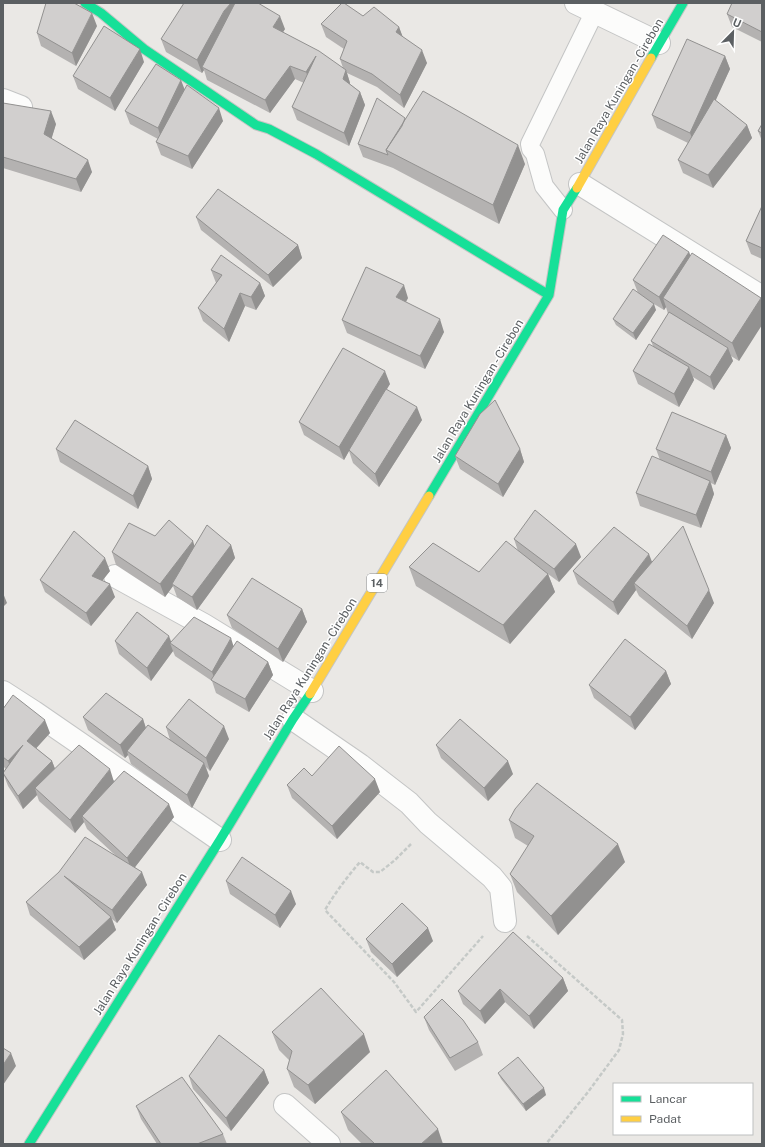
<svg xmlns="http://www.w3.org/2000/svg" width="765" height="1147" font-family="'Public Sans',sans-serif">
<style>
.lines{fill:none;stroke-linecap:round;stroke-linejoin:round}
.lane-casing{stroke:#c4c5c5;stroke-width:20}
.street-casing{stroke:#c4c5c5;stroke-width:24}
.fast-casing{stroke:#c4c5c4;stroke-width:11}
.slow-casing{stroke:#c4c5c4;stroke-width:11}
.path{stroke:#c5c9c7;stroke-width:2.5;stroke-dasharray:4 2;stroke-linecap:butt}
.lane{stroke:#fcfcfb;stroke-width:18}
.street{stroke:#fcfcfb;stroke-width:22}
.fast{stroke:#16e098;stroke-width:9}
.slow{stroke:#ffcf43;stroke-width:9}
.wall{fill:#b4b2b1}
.shaded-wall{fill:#929190}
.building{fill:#d1cfce;stroke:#929190}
.labels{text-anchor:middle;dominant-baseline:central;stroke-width:3;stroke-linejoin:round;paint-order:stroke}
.shield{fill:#fff;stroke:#8c8f91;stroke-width:1}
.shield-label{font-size:11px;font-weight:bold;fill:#5b5f62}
.street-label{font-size:12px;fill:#5b5f62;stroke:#fff}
</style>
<rect width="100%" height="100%" fill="#eae8e5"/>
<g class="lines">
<defs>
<path id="lane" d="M563,210L544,186L535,154L531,149L530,144L595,11"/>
<path id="street" d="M576,3L659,43
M3,100L21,107
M580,184L762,297
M115,576L204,625L312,691
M3,692L34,712L220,840
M293,719L360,765L409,803L428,823L492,877L501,888L505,921
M285,1105L329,1144"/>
<path id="fast" d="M85,3L101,13L144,49L256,125L269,129L316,154L549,295
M651,58L683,3
M429,496L549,295L563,210L577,188
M29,1144L220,840L293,719L310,694"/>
<path id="slow" d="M577,188L651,58
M310,694L429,496"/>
</defs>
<use href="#lane" class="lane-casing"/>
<use href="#street" class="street-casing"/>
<use href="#fast" class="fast-casing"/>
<use href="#slow" class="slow-casing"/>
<path class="path" d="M411,844L395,860L380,872H373L360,862C347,877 335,893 325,910L394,982L416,1012L483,936
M527,936L622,1020L623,1034L619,1050L588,1092L546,1144"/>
<use href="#lane" class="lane"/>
<use href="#street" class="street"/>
<use href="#fast" class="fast"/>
<use href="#slow" class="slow"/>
</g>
<path class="wall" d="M762,3V42L732,27L727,14Z
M363,16L399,27L402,36L427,63L404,108L377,87L347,73L350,83V84L360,92L365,105L349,146L297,120L292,107L304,83L295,79L270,113L207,80L204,70L202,73L166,52L161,39L285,29L283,32L343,68L340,59L344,49L326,37L321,24Z
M97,26L76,66L41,46L37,33Z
M725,56L730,69L715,100L747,125L752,138L713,188L683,173L678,160L688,143L657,128L652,115Z
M144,62L115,111L78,89L73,76Z
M185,90L223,121L192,169L161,155L156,142L158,139L130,124L125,111Z
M3,103L56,124L51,139L92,172L81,192L3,168Z
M405,118L406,119L525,164L499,224L393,168L363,157L358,144Z
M762,124V141L758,131Z
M762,206V259L751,254L746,241Z
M196,217L298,245L302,258L273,287L201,230Z
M689,252L690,255L761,298L739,361L731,356L733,361L714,390L693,377L694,380L679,407L638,384L633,371L653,346L651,341L668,314L666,307L664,310L649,301L656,310L636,340L616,325L613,319L638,293L633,280Z
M211,270L260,283L265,296L256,310L245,306L229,342L203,321L198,308L216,283Z
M408,298L406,302L444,332L425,369L347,333L342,320Z
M390,384L386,389L422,420L379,487L353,463L349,451L344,460L304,435L299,422Z
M726,435L731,448L715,485L711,483L714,494L701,528L640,506L636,493L660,460L656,449Z
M56,449L148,466L152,479L138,509L60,462Z
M520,449L524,462L503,497L460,469L455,456Z
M155,536L195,546L231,545L235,558L197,610L177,597L173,586L165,597L116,565L112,552Z
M514,539L581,557L559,582L548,574L555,592L510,644L416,586L409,567L479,572L518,551Z
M652,562L714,603L692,639L639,596L636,590L618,615L578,584L573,571Z
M110,571L102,580L115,597L91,626L45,592L40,580Z
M302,609L307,622L283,662L232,628L227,615Z
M115,641L171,642L234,646L268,662L273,675L249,712L216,693L212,681L175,656L173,651L151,681L119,654Z
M666,671L671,684L635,730L594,698L589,685Z
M3,709L50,733L36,748L52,761L55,769L114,781L174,817L135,867L147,885L117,923L112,919L116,930L84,960L30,915L26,902L115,855L87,829L84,822L75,833L39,801L37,795L23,809L8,786L3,773L6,769L3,766Z
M83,717L143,719L146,728L170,740L166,727L229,739L210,771L206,767L209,776L192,808L131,764L128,755L125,758L88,730Z
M436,745L513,774L488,801L441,758Z
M312,776L380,792L337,839L292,798L287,785Z
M509,820L625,862L558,935L517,892L510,874L528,846L515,838Z
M226,881L296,904L280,928L230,894Z
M366,939L433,941L397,977L371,952Z
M563,978L568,991L534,1029L505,1002L485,1024L463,1004L458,991Z
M424,1017L478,1042L483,1055L455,1071L429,1030Z
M272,1032L370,1052L315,1104L294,1087L287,1069L290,1061L279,1050Z
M264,1070L269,1083L231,1131L193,1089L189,1076Z
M498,1073L546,1095L526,1111L501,1079Z
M136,1106L223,1134L227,1144H157L141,1119Z
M341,1112L443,1144H362L348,1130Z"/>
<path class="shaded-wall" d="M231,3H242L202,67L204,70L202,73L197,60L224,11Z
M92,13L97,26L76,66L72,53Z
M280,16L285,29L278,40L273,27Z
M399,27L404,40L396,32Z
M140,49L144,62L115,111L110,98Z
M422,50L427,63L404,108L400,95Z
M316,56L311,85L306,72Z
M725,56L730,69L695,146L690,133Z
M290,66L295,79L270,113L265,100Z
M346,70L350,83L348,92L343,79Z
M181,80L186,93L162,141L158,128Z
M360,92L365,105L349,146L344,133Z
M219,108L223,121L192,169L188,156Z
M51,111L56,124L49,147L44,134Z
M747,125L752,138L713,188L708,175Z
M518,145L525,164L499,224L493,205Z
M88,160L92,172L81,192L76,179Z
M298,245L302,258L273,287L268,275Z
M689,252L694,265L663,298L666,307L664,310L659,297Z
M260,283L265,296L256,310L251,297Z
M404,285L408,298L401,310L396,297Z
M240,293L245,306L229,342L224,329Z
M761,298L762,300V325L739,361L732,343Z
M654,304L656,310L636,340L633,333Z
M440,319L444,332L425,369L420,356Z
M728,348L733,361L714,390L710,377Z
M689,367L694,380L679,407L674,394Z
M385,371L390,384L350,451L349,450V451L344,460L339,447Z
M417,407L422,420L379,487L375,474Z
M726,435L731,448L715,485L711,472Z
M520,449L524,462L503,497L498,484Z
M148,466L152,479L138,509L133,496Z
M710,481L714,494L701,528L696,515Z
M193,541L197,554L172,584L173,586L165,597L160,584Z
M576,544L581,557L559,582L554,569Z
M231,545L235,558L197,610L192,597Z
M649,554L654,567L634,583L636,590L618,615L613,602Z
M105,558L110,571L96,589L92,576Z
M548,574L555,592L510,644L503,625Z
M110,584L115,597L91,626L86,613Z
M709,590L714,603L692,639L687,626Z
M3,593L7,603L3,607Z
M302,609L307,622L283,662L278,649Z
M169,636L172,644L170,643L173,651L151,681L147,668Z
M231,638L235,651L216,683L212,672Z
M268,662L273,675L249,712L245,699Z
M666,671L671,684L635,730L630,717Z
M143,719L147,732L127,751L128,755L125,758L120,745Z
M45,720L50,733L31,754L27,741Z
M224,726L229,739L210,771L206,758Z
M23,745L13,774L8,761Z
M52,761L57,774L35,788L37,795L23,809L18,796Z
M508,761L513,774L488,801L484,788Z
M204,763L209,776L192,808L187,795Z
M110,769L114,782L82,816L84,822L75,833L70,820Z
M375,779L380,792L337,839L332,826Z
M169,804L174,817L132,871L127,858Z
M618,844L625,862L558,935L551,916Z
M142,872L147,885L117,923L112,910Z
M291,891L296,904L280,928L275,915Z
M111,917L116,930L84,960L79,947Z
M428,928L433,941L397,977L392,964Z
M563,978L568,991L534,1029L529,1016Z
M500,989L505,1002L485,1024L480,1011Z
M364,1034L370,1052L315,1104L308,1085Z
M11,1053L16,1066L3,1085V1065Z
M264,1070L269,1083L231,1131L226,1118Z
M544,1088L546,1095L526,1111L523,1104Z
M438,1129L443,1144H421Z"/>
<path class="building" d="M46,3H74L92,13L72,53L37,33Z
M184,3H231L224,11L197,60L161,39Z
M235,3H258L280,16L273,27L319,51L346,70L343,79L360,92L344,133L292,107L316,56L306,72L290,66L265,100L202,67Z
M342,3H344L363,16L374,7L399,27L396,32L422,50L400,95L372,74L340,59L347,41L321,24Z
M732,3H762V32L727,14Z
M104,26L140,49L110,98L73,76Z
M687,39L725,56L690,133L652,115Z
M156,64L181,80L158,128L125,111Z
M187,85L219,108L188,156L156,142Z
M423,91L518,145L493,205L386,150Z
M377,98L405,118L402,126L386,150L388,155L358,144Z
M714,99L747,125L708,175L678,160Z
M3,103L51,111L44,134L88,160L76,179L3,157Z
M762,124V133L758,131Z
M218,189L298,245L268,275L196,217Z
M762,206V248L746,241Z
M663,235L689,252L659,297L633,280Z
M692,253L761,298L732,343L663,298Z
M221,255L260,283L251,297L240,293L224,329L198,308L222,275L211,270Z
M366,267L404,285L396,297L440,319L420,356L342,320Z
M633,289L654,304L633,333L613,319Z
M669,312L728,348L710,377L651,341Z
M649,344L689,367L674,394L633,371Z
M343,348L385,371L339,447L299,422Z
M386,389L417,407L375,474L349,450Z
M495,400L520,449L498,484L455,456L480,414Z
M672,412L726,435L711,472L656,449Z
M75,420L148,466L133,496L56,449Z
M652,456L710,481L696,515L636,493Z
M535,510L576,544L554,569L514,539Z
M169,520L193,541L160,584L112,552L129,523L155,536Z
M207,525L231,545L192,597L172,584Z
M683,526L709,590L687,626L634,583Z
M614,527L649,554L613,602L573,571Z
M74,531L105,558L92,576L110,584L86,613L40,580Z
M506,541L548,574L503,625L409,567L433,543L479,572Z
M252,578L302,609L278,649L227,615Z
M137,612L169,636L147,668L115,641Z
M194,617L231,638L212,672L170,643Z
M625,639L666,671L630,717L589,685Z
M237,641L268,662L245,699L211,680Z
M106,693L143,719L120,745L83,717Z
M13,695L45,720L27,741L52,761L18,796L3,773L23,745L8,761L3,757V709Z
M189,699L224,726L206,758L166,727Z
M460,719L508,761L484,788L436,745Z
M148,725L204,763L187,795L127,751Z
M79,745L110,769L70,820L35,788Z
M339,746L375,779L332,826L287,785L304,768L312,776Z
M124,771L169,804L127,858L82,816Z
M537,783L618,844L551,916L510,874L534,836L509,820L515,809Z
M85,837L142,872L112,910L64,876L111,917L79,947L26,902L59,872Z
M242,857L291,891L275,915L226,881Z
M402,903L428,928L392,964L366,939Z
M513,932L563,978L529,1016L500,989L480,1011L458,991Z
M321,988L364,1034L308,1085L287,1069L292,1051L272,1032Z
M442,999L463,1020L478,1042L450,1058L424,1017Z
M219,1035L264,1070L226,1118L189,1076Z
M3,1048L11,1053L3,1065Z
M518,1057L544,1088L523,1104L498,1073Z
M386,1070L438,1129L421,1144H375L341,1112Z
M182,1077L223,1134L197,1144H161L136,1106Z"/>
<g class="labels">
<rect class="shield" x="367" y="574" width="20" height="18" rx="3"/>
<g class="shield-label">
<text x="377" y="583">14</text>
</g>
<g class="street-label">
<text transform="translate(619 91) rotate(-60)">Jalan Raya Kuningan - Cirebon</text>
<text transform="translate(478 391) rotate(-59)">Jalan Raya Kuningan - Cirebon</text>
<text transform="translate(310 669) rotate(-58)">Jalan Raya Kuningan - Cirebon</text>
<text transform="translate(140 944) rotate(-58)">Jalan Raya Kuningan - Cirebon</text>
</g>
</g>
<rect width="765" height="1147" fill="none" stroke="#5b5f62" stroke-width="8"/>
<rect x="613" y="1083" width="140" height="52" fill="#ffffff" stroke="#bdbfc0"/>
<rect x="621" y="1096" width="20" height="6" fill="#16e098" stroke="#bdbfc0"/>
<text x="649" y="1103" font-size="12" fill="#5b5f62">Lancar</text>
<rect x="621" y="1116" width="20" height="6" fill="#ffcf43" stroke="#bdbfc0"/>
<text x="649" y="1123" font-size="12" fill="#5b5f62">Padat</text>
<g transform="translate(733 32) rotate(23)" stroke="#ffffff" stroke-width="3" paint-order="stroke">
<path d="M0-3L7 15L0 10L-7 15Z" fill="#5b5f62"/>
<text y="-6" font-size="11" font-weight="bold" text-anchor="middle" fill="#5b5f62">U</text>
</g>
</svg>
